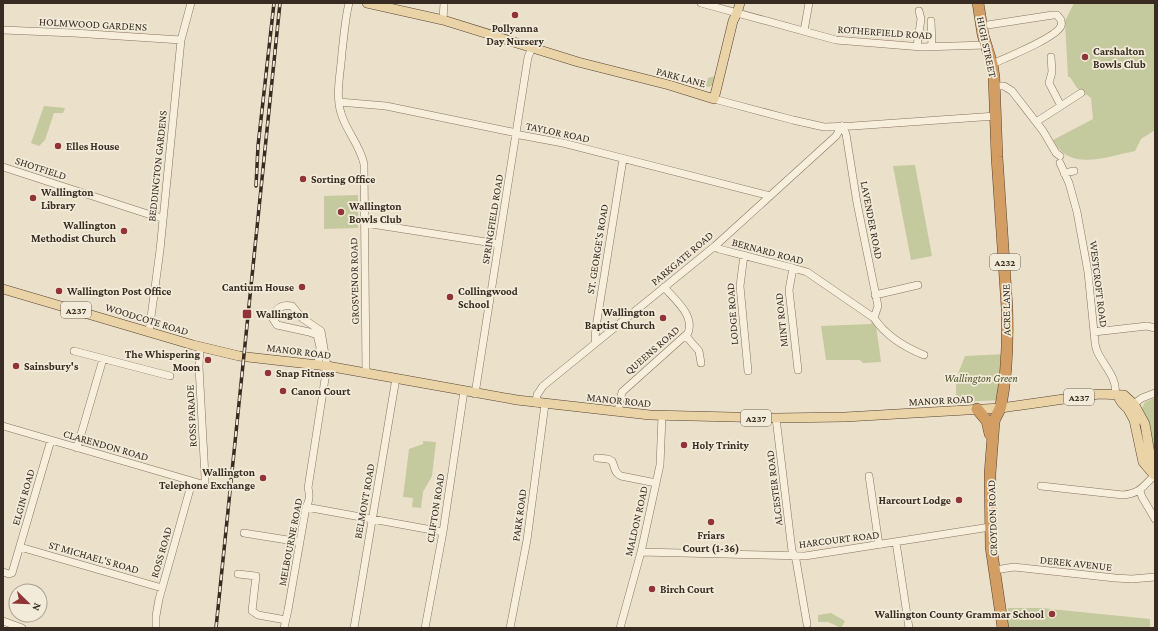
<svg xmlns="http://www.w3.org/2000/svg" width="1158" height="631" font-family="'Crimson Pro',serif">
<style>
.green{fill:#c5c99e}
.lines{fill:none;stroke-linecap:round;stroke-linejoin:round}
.minor-casing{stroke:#87735f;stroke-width:8}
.major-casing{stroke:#554233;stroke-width:10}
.highway-casing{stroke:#554233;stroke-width:12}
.minor{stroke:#f7eedc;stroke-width:7}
.major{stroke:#ead3a6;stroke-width:9}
.highway{stroke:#d29e63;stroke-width:11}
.rail-casing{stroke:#382c22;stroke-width:3.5}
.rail{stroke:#f3ebd9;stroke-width:2;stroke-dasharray:6;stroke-linecap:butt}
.poi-dot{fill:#913438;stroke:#f3ebd9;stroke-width:1.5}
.labels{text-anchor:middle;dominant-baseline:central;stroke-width:3.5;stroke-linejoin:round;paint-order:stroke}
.shield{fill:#f3ebd9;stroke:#706559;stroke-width:1}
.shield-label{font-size:10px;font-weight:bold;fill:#382c22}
.street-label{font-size:11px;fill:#382c22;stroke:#f3ebd9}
.poi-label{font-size:11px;font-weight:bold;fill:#382c22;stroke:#f3ebd9;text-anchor:start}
.park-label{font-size:11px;font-style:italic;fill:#4a532a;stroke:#f3ebd9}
</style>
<rect width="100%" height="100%" fill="#ebe0ca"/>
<path class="green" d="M1074,3H1155V130L1141,139L1135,151C1108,156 1070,173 1053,140L1093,119L1091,98L1077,88L1070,77H1068L1065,21Z
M716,76L713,85L708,87L700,86L702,82H707L708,78Z
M44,106L65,108L63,113H54L45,140L39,146L31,143Z
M915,165L932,256L911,260L893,166Z
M358,195V228L324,229V196Z
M872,322L876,325L881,362L863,363L860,360H826L821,326L871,324Z
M1006,354L1002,400L961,402L956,399V379L965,356Z
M1155,398V459L1152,437L1142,408L1145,402Z
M423,441L436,442L432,476L423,492L421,508L412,507L413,498L403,497L409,449L423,444Z
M1008,608H1041L1150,619V628H1008Z
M831,613L845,621L841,628L828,622H818V615Z"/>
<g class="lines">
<defs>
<path id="minor" d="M349,3C345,19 344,36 342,52C341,71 335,95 341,113C346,131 360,145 364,164L366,373
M701,3L836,40L922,47L986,45
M443,20L444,3
M931,21L932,46
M981,26L1053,15H1057L1061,20C1061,22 1062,24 1061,26C1056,38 1005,58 992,64
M3,30L74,33L181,40
M804,31L809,3
M917,46L921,19L919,11
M1051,57L1052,72L1049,83L1061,106
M994,86H1004L1012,91L1043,131L1056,153L1060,156
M714,99L793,120L824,127L853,126L996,116
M339,102L386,106L512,132L520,135L563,143L770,196
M1036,122L1081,93
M842,126L846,134L857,203L878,306L874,318
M1060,163L1069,183L1077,212L1088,272L1095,342C1095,345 1096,348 1097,351C1103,365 1118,378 1115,394
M3,167L154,216L163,218
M1064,173L1074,171
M365,223L499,244
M715,246L719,249L793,268L807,272L874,318C886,336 904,347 924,355
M744,255L740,286L748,371
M793,268L789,290L798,370
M875,295L918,285
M149,332L160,250L181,40L191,3
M1094,332L1147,326L1155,328
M686,336L699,351L701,363
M596,342L595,339L596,327L623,159
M74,351L170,376
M475,394L525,76L528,57L532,48
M536,403L537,395L543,386L715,246L836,136L842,126
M1131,406L1142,398L1155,393
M618,411L622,392L688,333C695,315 674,299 664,287
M776,418L792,551L796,560L807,624
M3,426L202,484L205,482V477L199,367L200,347
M77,448L103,359
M597,458L608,459L612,461C615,467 614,473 621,476L656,483
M869,476L879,545
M1041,486L1123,495C1141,493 1142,487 1155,475
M1140,491L1142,497L1155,519
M306,507L443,532
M244,533L300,542
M896,542L909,628
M20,547L162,588
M641,552L805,556L990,527
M995,570L1014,567L1115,578L1132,579L1155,577
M3,572L9,574L12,573L51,440
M238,574L256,576L252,611L258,615L286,620
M3,621L22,628
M156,628V616L159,599L192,482
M284,628L288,610L306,507C310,500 310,495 308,488L327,366L321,331L302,318L292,306C281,304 275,309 273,319L277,325L309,332L317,335L320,347L318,365
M354,628L396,378
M425,628L443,532L464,391
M510,628L527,540L545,404
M620,628L641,552L660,465L662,416"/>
<path id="major" d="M367,3L443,20L578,62L669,85L714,99L733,21L737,13L740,3
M3,289L193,345L239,356L327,366L517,400L650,415L776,418L845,417L1001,408L1099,394L1124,395L1134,404L1145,424L1153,472
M1117,395L1122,403L1128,409L1134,420L1143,462L1154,475"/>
<path id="highway" d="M978,3L983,35L992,64L994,77L997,157L1007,308C1008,340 1007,374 1001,405C1000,412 995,416 994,422L990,474L991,547L1003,628
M977,409L987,421L990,434"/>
</defs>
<use href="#minor" class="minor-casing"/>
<use href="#major" class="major-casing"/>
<use href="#highway" class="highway-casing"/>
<use href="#minor" class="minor"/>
<use href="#major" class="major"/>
<use href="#highway" class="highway"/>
<defs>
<path id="rail" d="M256,186L258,146L274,3
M216,628L280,3"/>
</defs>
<use href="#rail" class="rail-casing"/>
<use href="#rail" class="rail"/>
</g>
<g class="poi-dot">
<circle cx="515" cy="15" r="4"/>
<circle cx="1085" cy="57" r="4"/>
<circle cx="58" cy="146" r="4"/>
<circle cx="303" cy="179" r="4"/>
<circle cx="33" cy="198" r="4"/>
<circle cx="341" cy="212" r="4"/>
<circle cx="124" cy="231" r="4"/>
<circle cx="302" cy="287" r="4"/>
<circle cx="59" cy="291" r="4"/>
<circle cx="450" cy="297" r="4"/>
<rect x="242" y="309" width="10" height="10" rx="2"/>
<circle cx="663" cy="318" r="4"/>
<circle cx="208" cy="360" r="4"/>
<circle cx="16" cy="366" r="4"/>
<circle cx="268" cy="373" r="4"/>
<circle cx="283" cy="391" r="4"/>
<circle cx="684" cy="445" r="4"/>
<circle cx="263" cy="478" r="4"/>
<circle cx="959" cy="500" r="4"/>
<circle cx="711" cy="522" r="4"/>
<circle cx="652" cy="589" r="4"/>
<circle cx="1052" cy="614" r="4"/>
</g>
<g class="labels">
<g class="shield">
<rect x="990" y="254" width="30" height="16" rx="3"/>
<rect x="61" y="302" width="30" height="16" rx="3"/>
<rect x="1064" y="389" width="30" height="16" rx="3"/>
<rect x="741" y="410" width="30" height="16" rx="3"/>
</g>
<g class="shield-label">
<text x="1005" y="262">A232</text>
<text x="76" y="310">A237</text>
<text x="1079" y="397">A237</text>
<text x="756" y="418">A237</text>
</g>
<g class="street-label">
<text transform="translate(93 24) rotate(3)">HOLMWOOD GARDENS</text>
<text transform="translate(885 32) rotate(4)">ROTHERFIELD ROAD</text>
<text transform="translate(987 47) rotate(78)">HIGH STREET</text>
<text transform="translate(681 77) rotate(15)">PARK LANE</text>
<text transform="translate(558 132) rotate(12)">TAYLOR ROAD</text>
<text transform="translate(157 166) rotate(-84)">BEDDINGTON GARDENS</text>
<text transform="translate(41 168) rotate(18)">SHOTFIELD</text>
<text transform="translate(492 219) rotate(-81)">SPRINGFIELD ROAD</text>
<text transform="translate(872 220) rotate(79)">LAVENDER ROAD</text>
<text transform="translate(597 249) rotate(-81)">ST. GEORGE'S ROAD</text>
<text transform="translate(768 251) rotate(15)">BERNARD ROAD</text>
<text transform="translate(682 258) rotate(-40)">PARKGATE ROAD</text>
<text transform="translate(354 281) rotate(-91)">GROSVENOR ROAD</text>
<text transform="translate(1099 284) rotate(83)">WESTCROFT ROAD</text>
<text transform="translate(1006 310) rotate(-91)">ACRE LANE</text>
<text transform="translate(732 314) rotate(-94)">LODGE ROAD</text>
<text transform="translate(147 319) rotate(17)">WOODCOTE ROAD</text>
<text transform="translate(781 320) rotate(-96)">MINT ROAD</text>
<text transform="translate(652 350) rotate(-41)">QUEENS ROAD</text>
<text transform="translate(299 351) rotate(7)">MANOR ROAD</text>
<text transform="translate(619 400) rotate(6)">MANOR ROAD</text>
<text transform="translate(941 400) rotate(-3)">MANOR ROAD</text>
<text transform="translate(191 416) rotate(-93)">ROSS PARADE</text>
<text transform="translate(106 445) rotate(16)">CLARENDON ROAD</text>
<text transform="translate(774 488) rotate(-97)">ALCESTER ROAD</text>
<text transform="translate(23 497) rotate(-74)">ELGIN ROAD</text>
<text transform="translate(364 501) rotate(-80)">BELMONT ROAD</text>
<text transform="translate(435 508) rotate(-81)">CLIFTON ROAD</text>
<text transform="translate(519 515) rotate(-82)">PARK ROAD</text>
<text transform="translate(992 518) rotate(-92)">CROYDON ROAD</text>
<text transform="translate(636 521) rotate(-77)">MALDON ROAD</text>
<text transform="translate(839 539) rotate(-7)">HARCOURT ROAD</text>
<text transform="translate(290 542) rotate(-79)">MELBOURNE ROAD</text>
<text transform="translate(161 552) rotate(-74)">ROSS ROAD</text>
<text transform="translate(94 557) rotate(16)">ST MICHAEL'S ROAD</text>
<text transform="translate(1076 563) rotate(6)">DEREK AVENUE</text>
</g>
<g class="poi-label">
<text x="515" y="28" text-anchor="middle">Pollyanna<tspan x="515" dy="13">Day Nursery</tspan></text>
<text x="1093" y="51">Carshalton<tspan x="1093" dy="13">Bowls Club</tspan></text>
<text x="66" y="146">Elles House</text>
<text x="311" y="179">Sorting Office</text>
<text x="41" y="192">Wallington<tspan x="41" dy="13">Library</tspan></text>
<text x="349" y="206">Wallington<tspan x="349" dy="13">Bowls Club</tspan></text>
<text x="116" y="225" text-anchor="end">Wallington<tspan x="116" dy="13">Methodist Church</tspan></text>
<text x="294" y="287" text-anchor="end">Cantium House</text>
<text x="67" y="291">Wallington Post Office</text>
<text x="458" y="291">Collingwood<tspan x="458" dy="13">School</tspan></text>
<text x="655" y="312" text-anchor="end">Wallington<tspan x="655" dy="13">Baptist Church</tspan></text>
<text x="256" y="314">Wallington</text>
<text x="200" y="354" text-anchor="end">The Whispering<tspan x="200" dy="13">Moon</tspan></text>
<text x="24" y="366">Sainsbury's</text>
<text x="276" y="373">Snap Fitness</text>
<text x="291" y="391">Canon Court</text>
<text x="692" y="445">Holy Trinity</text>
<text x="255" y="472" text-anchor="end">Wallington<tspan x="255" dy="13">Telephone Exchange</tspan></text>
<text x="951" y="500" text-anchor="end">Harcourt Lodge</text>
<text x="711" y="535" text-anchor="middle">Friars<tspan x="711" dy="13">Court (1-36)</tspan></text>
<text x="660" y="589">Birch Court</text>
<text x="1044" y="614" text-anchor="end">Wallington County Grammar School</text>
</g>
<g class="park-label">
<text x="981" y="378">Wallington Green</text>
</g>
</g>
<rect width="1158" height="631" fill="none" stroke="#382c22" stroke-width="8"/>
<g transform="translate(28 603) rotate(113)"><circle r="19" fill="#f3ebd9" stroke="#a89f90"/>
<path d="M0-3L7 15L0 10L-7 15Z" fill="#913438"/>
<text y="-6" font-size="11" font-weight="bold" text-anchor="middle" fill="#382c22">N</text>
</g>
</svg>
